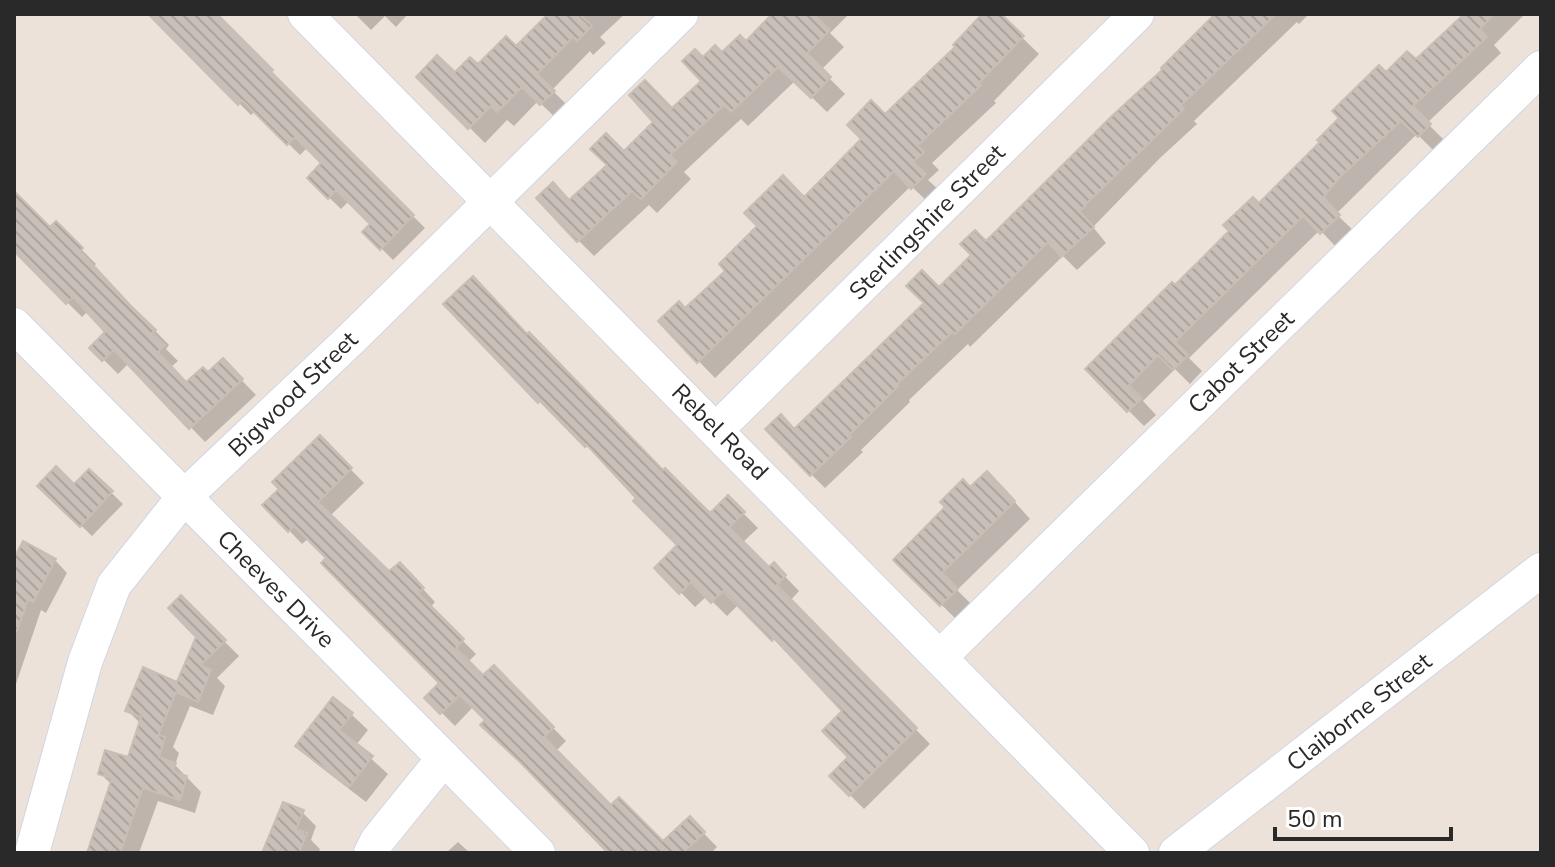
<svg xmlns="http://www.w3.org/2000/svg" width="1555" height="867" font-family="'Nunito Sans',sans-serif">
<style>
.shadow{fill:#0003}
.building{fill:url(#building-back-hatch);stroke:#c9beb3;stroke-width:2}
.lines{fill:none;stroke-linecap:round;stroke-linejoin:round}
.minor-casing{stroke:#cfd6e4;stroke-width:36}
.minor{stroke:#fff;stroke-width:34}
.labels{text-anchor:middle;dominant-baseline:central;stroke-width:8;stroke-linejoin:round;paint-order:stroke}
.street-label{font-size:24px;fill:#292929;stroke:#fff}
</style>
<defs>
<pattern id="building-back-hatch" width="6" height="6" patternUnits="userSpaceOnUse" patternTransform="scale(2)"><rect width="6" height="6" fill="#c8bfb9"/><path d="M-1 5l2 2M0 0l6 6M5-1l2 2" fill="none" stroke="#aca49f"/></pattern>
</defs>
<rect width="100%" height="100%" fill="#ede2d9"/>
<path class="shadow" d="M160,14H214L283,83L281,85L425,228L393,260L365,232L373,224L350,200L341,209L309,178L324,163L308,147L300,155L255,111L251,115L155,19Z
M355,14H408L396,27L385,16L371,30Z
M551,14H625L600,37L606,43L593,55L590,51L552,90L569,107L557,119L538,101L514,126L507,120L485,143L418,76L455,75L478,67L516,49Z
M775,14H849L830,33L844,47L821,70L845,94L827,112L795,81L748,126L741,119L684,172L691,179L657,213L649,205L594,256L578,240L570,202L704,81L703,59L746,44Z
M985,14H998L1039,54L994,101L996,103L932,163L939,170L928,180L941,192L929,203L911,186L715,378L660,321L685,311L805,199L885,116L958,47Z
M1217,14H1309L1299,24L1297,22L1194,121L1197,124L1160,158L1093,227L1106,243L1077,270L1063,256L970,347L968,344L909,400L910,402L861,450L863,452L825,488L811,474L795,432L1165,70Z
M1467,14H1525L1494,45L1501,53L1427,123L1445,141L1434,151L1417,134L1336,214L1354,231L1337,248L1320,230L1189,358L1202,371L1190,384L1175,369L1143,401L1156,415L1144,426L1087,369L1175,288L1386,74L1416,62Z
M14,194L50,230L56,224L96,264L93,267L169,345L166,349L178,361L171,367L186,384L208,374L223,361L256,395L205,442L129,363L118,374L92,348L107,332L88,311L82,317L14,249Z
M445,304L528,336L663,473L710,516L728,498L758,528L742,543L769,570L774,565L799,591L790,601L930,744L864,809L831,776L851,757L845,711L790,652L788,654L739,604L727,616L707,596L695,607L657,568L680,545L602,459L601,460L555,415L554,416Z
M320,438L364,483L330,516L389,574L413,578L435,602L430,608L476,654L468,662L483,678L507,681L566,741L556,751L611,808L663,844L690,819L717,847L711,853H611L474,706L455,726L427,698L442,683L329,558L309,538L302,544L265,505L281,489Z
M89,471L123,504L92,536L40,486L74,487Z
M971,490H1004L1030,519L957,590L973,606L958,621L896,560L948,508Z
M14,560H55L67,573L46,613L41,610L14,690Z
M181,598L239,656L217,678L225,686L213,715L190,706L173,747L179,753L175,765L201,792L195,813L158,801L139,853H89L112,785L100,773L129,760L141,724L127,710L178,684L198,636Z
M351,714L368,730L356,745L388,774L366,802L314,762L298,745Z
M302,812L316,826L311,840L320,849L318,853H264Z
M458,842L470,853H446Z"/>
<path class="building" d="M148,14H217L273,70L271,72L414,215L380,250L362,232L370,224L336,190L328,199L307,178L321,163L295,137L287,145L242,100L238,105Z
M548,14H579L592,26L577,41L573,37L537,74L555,91L540,105L522,87L497,112L491,106L468,129L416,77L437,55L455,72L470,57L478,64L506,36L516,46Z
M772,14H813L830,30L807,53L831,77L811,98L778,67L731,112L724,105L670,155L677,162L641,199L632,191L577,242L536,198L553,182L569,200L607,165L590,149L606,133L624,151L653,122L629,95L645,80L672,108L701,81L682,61L695,49L703,57L715,45L722,52L740,35L746,41Z
M982,14H1001L1024,36L979,83L981,85L917,146L924,152L913,162L926,174L911,189L894,171L697,363L658,321L679,301L685,308L725,271L719,264L757,226L744,213L783,175L804,197L861,139L847,125L871,100L885,114L955,47L953,45Z
M1215,14H1276L1181,105L1184,109L1088,202L1080,212L1094,227L1061,257L1048,242L955,334L952,332L896,385L898,386L849,435L851,437L810,476L765,429L781,414L794,429L924,303L906,286L922,270L939,287L971,255L960,244L975,230L986,241L1113,115L1162,70L1161,68Z
M1464,14H1494L1480,29L1487,37L1413,106L1431,124L1418,137L1401,121L1341,176L1323,197L1340,215L1320,234L1303,216L1175,342L1188,355L1173,370L1158,355L1129,385L1142,398L1127,412L1085,369L1172,282L1175,285L1229,231L1223,225L1253,197L1259,203L1320,142L1317,140L1339,118L1332,111L1379,65L1386,72L1407,51L1416,59Z
M14,191L50,227L56,221L83,248L80,251L131,306L156,330L152,333L165,345L158,352L186,382L203,367L208,372L223,358L243,379L189,429L114,350L102,361L89,348L105,332L73,297L66,304L14,251Z
M473,276L527,334L529,332L663,470L665,468L710,513L728,495L745,512L729,527L769,567L774,562L786,575L777,585L917,728L849,796L829,776L848,757L822,731L842,711L774,638L772,641L723,591L711,603L691,582L679,594L654,568L677,545L633,501L636,498L587,445L585,447L540,401L538,403L443,304Z
M320,435L352,468L318,502L389,571L400,562L424,588L418,593L464,639L456,648L483,675L494,665L554,727L544,737L611,805L619,797L663,841L690,816L705,832L683,853H608L520,762L480,725L485,720L460,695L440,714L424,698L439,683L321,563L326,558L294,526L288,532L262,505L279,489L272,482Z
M56,466L74,484L89,469L113,491L80,527L37,486Z
M987,471L1015,501L942,573L958,589L940,606L893,560L945,507L940,502L963,479L970,487Z
M23,541L56,559L33,602L28,599L17,631L14,630V558Z
M181,595L226,640L201,665L211,670L198,702L176,692L158,735L165,737L159,757L176,763L173,771L187,776L180,800L143,788L120,853H87L112,778L98,774L105,750L128,757L141,717L125,711L143,667L177,682L196,637L168,608Z
M333,697L353,713L339,730L373,756L349,787L295,746Z
M283,802L304,810L296,829L307,833L299,853H262Z"/>
<g class="lines">
<defs>
<path id="minor" d="M305,14L1132,853
M14,325L538,853
M717,429L1137,14
M941,656L1541,68
M32,853L85,662L114,585L184,497L351,339L681,14
M371,853L377,841L444,758
M1176,853L1541,570"/>
</defs>
<use href="#minor" class="minor-casing"/>
<use href="#minor" class="minor"/>
</g>
<g class="labels">
<g class="street-label">
<text transform="translate(927 222) rotate(-45)">Sterlingshire Street</text>
<text transform="translate(1241 362) rotate(-44)">Cabot Street</text>
<text transform="translate(293 394) rotate(-44)">Bigwood Street</text>
<text transform="translate(720 432) rotate(45)">Rebel Road</text>
<text transform="translate(276 589) rotate(45)">Cheeves Drive</text>
<text transform="translate(1359 712) rotate(-38)">Claiborne Street</text>
</g>
</g>
<rect width="1555" height="867" fill="none" stroke="#292929" stroke-width="32"/>
<path d="M1275 827v12h176v-12" fill="none" stroke="#292929" stroke-width="4"/>
<text x="1287" y="827" font-size="24" fill="#292929" stroke="#ffffff" stroke-width="6" paint-order="stroke">50 m</text>
</svg>
